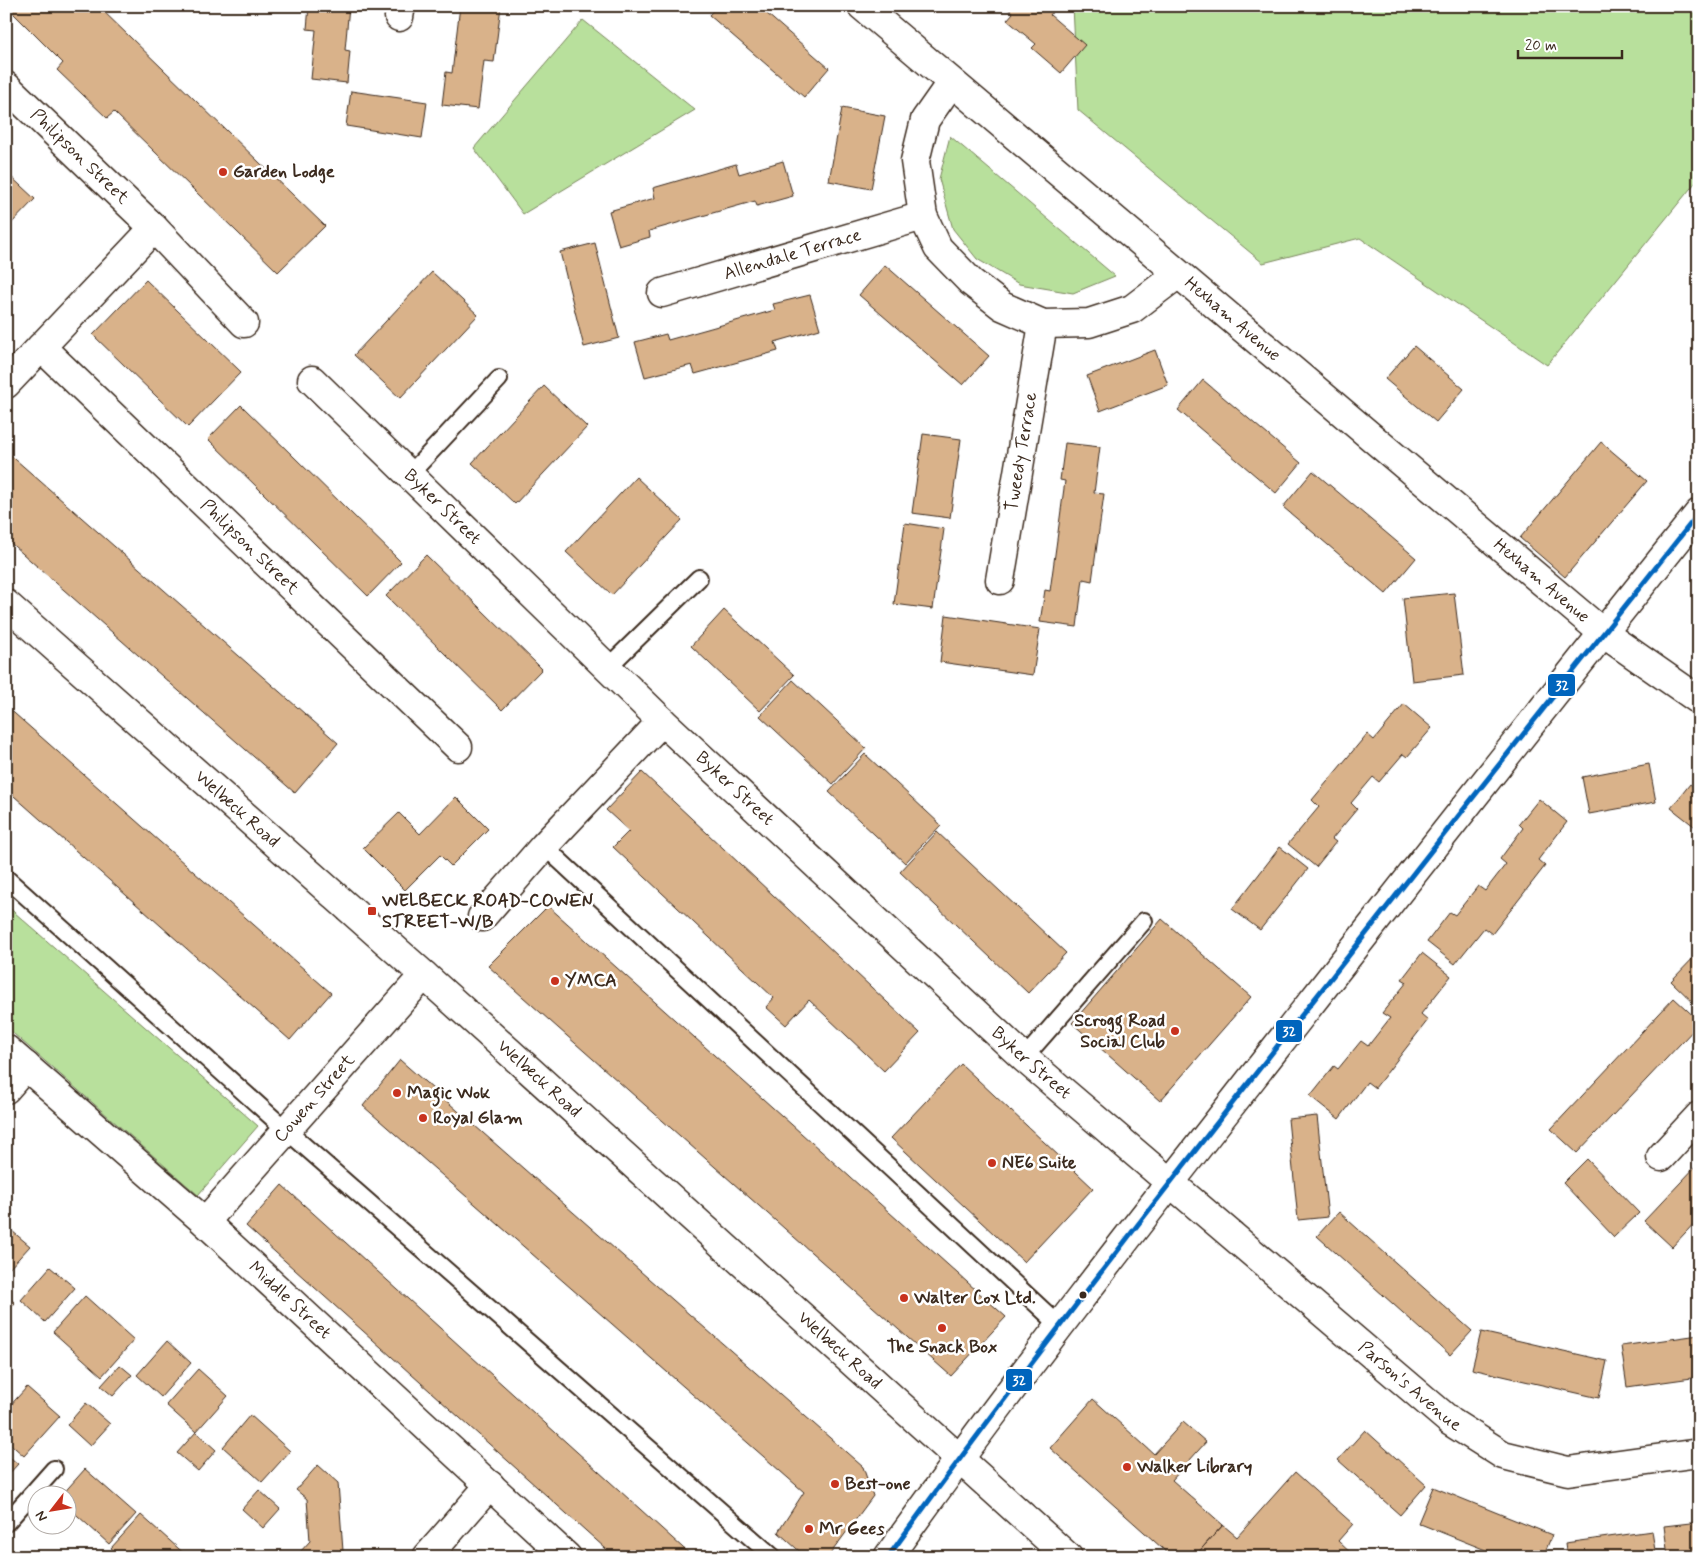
<svg xmlns="http://www.w3.org/2000/svg" width="1705" height="1563" font-family="Mynerve,sans-serif">
<style>
.green{fill:#b8e09c;stroke:#7a855d}
.building{fill:#d9b28a;stroke:#3b2a1e}
.lines{fill:none;stroke-linecap:round;stroke-linejoin:round}
.service-casing{stroke:#3b2a1e;stroke-width:20}
.minor-casing{stroke:#3b2a1e;stroke-width:31}
.tertiary-casing{stroke:#3b2a1e;stroke-width:31}
.secondary-casing{stroke:#3b2a1e;stroke-width:31}
.service{stroke:#fff;stroke-width:16}
.minor{stroke:#fff;stroke-width:28}
.tertiary{stroke:#fff;stroke-width:28}
.secondary{stroke:#fff;stroke-width:28}
.bus-1-casing{stroke:#fff;stroke-width:9}
.bus-1{stroke:#0065bd;stroke-width:5}
.poi-dot{fill:#c8321e;stroke:#fff;stroke-width:2}
.bus-dot{fill:#3b2a1e;stroke:#fff;stroke-width:2}
.labels{text-anchor:middle;dominant-baseline:central;stroke-width:5;stroke-linejoin:round;paint-order:stroke}
.street-label{font-size:18px;fill:#3b2a1e;stroke:#fff}
.poi-label{font-size:18px;font-weight:bold;fill:#3b2a1e;stroke:#fff;text-anchor:start}
.line-badge{stroke:#fff;stroke-width:2}
.badge-label{font-size:14px;text-anchor:middle;font-weight:bold;fill:#fff}
</style>
<rect width="100%" height="100%" fill="#fff"/>
<filter id="ink" filterUnits="userSpaceOnUse"><feTurbulence type="fractalNoise" baseFrequency=".02" numOctaves="2"/><feDisplacementMap in="SourceGraphic" scale="10" xChannelSelector="R" yChannelSelector="G"/><feConvolveMatrix kernelMatrix="1 2 1 2 8 2 1 2 1" color-interpolation-filters="sRGB"/></filter>
<g filter="url(#ink)">
<path class="green" d="M1073,6H1699V178L1547,365L1360,238L1263,263L1078,110Z
M583,20L695,110L523,214L474,148Z
M950,136L1115,276L1073,293L1019,284L977,259L953,229L939,179Z
M6,905L258,1126L198,1195L6,1027Z"/>
<path class="building" d="M6,6H98L325,226L278,272L114,112L107,118L57,70L63,63Z
M309,6H349L345,50L350,51L347,83L311,79L316,30L307,29Z
M460,6H501L494,62L484,61L478,109L442,105L446,72L452,73Z
M717,6H758L829,68L804,97L709,15Z
M1005,6H1057L1050,15L1085,45L1061,73L1032,48L1036,44L1007,20L1013,13Z
M351,91L427,102L422,138L346,126Z
M842,108L885,116L871,189L829,181Z
M783,161L793,196L757,206L755,201L649,231L650,237L619,246L609,211L655,198L653,188L736,164L739,174Z
M6,172L35,199L6,229Z
M595,243L619,338L584,347L560,252Z
M885,265L989,356L963,385L859,295Z
M432,272L478,315L400,398L354,355Z
M146,280L241,372L188,427L93,335Z
M810,295L820,329L775,342L778,351L695,374L692,365L645,377L635,342L666,334L668,340L775,310L773,304Z
M1414,346L1464,389L1436,422L1385,379Z
M1155,350L1168,385L1100,411L1087,376Z
M1203,380L1301,463L1276,493L1178,410Z
M544,386L587,427L515,504L472,463Z
M241,405L401,562L368,596L208,439Z
M923,434L961,439L950,518L912,513Z
M1601,442L1647,481L1565,577L1520,538Z
M1065,443L1100,447L1094,493L1104,494L1092,581L1083,579L1077,627L1040,622L1045,590L1050,591L1065,481L1060,480Z
M7,452L338,743L295,793L6,539Z
M1313,471L1416,558L1386,594L1283,507Z
M636,477L682,520L612,595L566,552Z
M905,523L944,529L933,609L894,604Z
M426,555L542,669L502,710L386,596Z
M1454,593L1464,675L1412,681L1403,598Z
M724,610L794,675L760,711L691,646Z
M946,615L1040,629L1033,675L940,662Z
M793,680L866,748L833,784L760,716Z
M1404,704L1432,728L1407,757L1403,754L1379,782L1373,777L1351,803L1357,809L1332,839L1336,842L1316,867L1288,844L1319,807L1312,800L1367,734L1374,740Z
M6,706L331,993L290,1040L6,789Z
M865,754L941,825L905,863L829,792Z
M1649,764L1656,802L1589,814L1582,777Z
M642,772L920,1033L884,1071L809,1000L786,1025L766,1007L774,998L613,847L629,831L606,810Z
M1690,784L1699,791V830L1671,808Z
M456,797L488,829L451,866L440,855L405,890L363,848L399,813L420,834Z
M1539,799L1567,822L1538,860L1545,866L1492,934L1484,928L1455,964L1427,942L1450,912L1455,915L1478,886L1485,891L1506,864L1500,859L1523,828L1519,824Z
M937,832L1066,953L1028,993L900,872Z
M1280,847L1308,869L1260,930L1232,909Z
M548,906L1006,1317L951,1376L488,966Z
M1162,919L1251,997L1160,1101L1072,1023Z
M1699,952V1008L1671,981Z
M1422,953L1451,976L1421,1014L1428,1020L1375,1088L1367,1082L1339,1119L1310,1096L1334,1066L1338,1069L1361,1041L1368,1046L1390,1018L1382,1013L1407,982L1402,979Z
M1674,998L1699,1021V1024L1577,1153L1551,1129Z
M400,1060L863,1467L873,1496L828,1557H806L778,1532L804,1492L363,1106Z
M961,1064L1093,1188L1024,1262L891,1138Z
M1317,1116L1328,1217L1298,1220L1288,1119Z
M1587,1159L1639,1213L1614,1237L1563,1183Z
M1699,1163V1218L1672,1247L1644,1221Z
M282,1185L693,1557H615L246,1226Z
M1339,1212L1472,1331L1450,1355L1317,1236Z
M6,1226L30,1246L9,1269L6,1267Z
M50,1267L75,1288L45,1322L21,1300Z
M6,1294L15,1303L6,1313Z
M85,1296L134,1340L102,1376L53,1332Z
M1481,1332L1607,1361L1599,1398L1472,1369Z
M1699,1335V1377L1627,1387L1621,1346Z
M167,1341L191,1363L161,1397L137,1375Z
M120,1365L132,1375L113,1396L101,1386Z
M198,1369L228,1396L196,1432L166,1405Z
M27,1387L60,1416L24,1456L6,1440V1410Z
M1093,1399L1154,1454L1183,1422L1206,1442L1172,1480L1223,1525L1194,1557H1172L1050,1448Z
M86,1403L110,1424L90,1446L67,1425Z
M250,1415L290,1451L262,1482L223,1447Z
M1365,1430L1426,1485L1400,1515L1338,1460Z
M196,1432L216,1450L198,1471L177,1453Z
M6,1454L18,1464L6,1477Z
M318,1465L338,1483L343,1551L338,1557H305L300,1552L310,1541L307,1499L296,1490Z
M85,1469L136,1514L109,1544L68,1507V1496H61Z
M1295,1472L1353,1524L1338,1541L1355,1557H1194L1223,1525L1237,1537Z
M1433,1487L1552,1535L1543,1557H1503L1418,1523Z
M259,1490L280,1509L263,1528L242,1509Z
M141,1515L188,1557H121L111,1548Z
M1699,1522V1557H1668L1664,1526Z
M1652,1531L1656,1557H1567L1565,1543Z"/>
<g class="lines">
<defs>
<path id="service" d="M409,475L499,379
M607,668L699,578
M544,846L1060,1326
M6,878L286,1130L773,1557
M1024,1058L1144,921
M6,1523L54,1469"/>
<g id="minor">
<path id="s1" d="M862,6L1603,633L1699,700"/>
<path d="M399,17L401,6"/>
<path d="M951,83L925,120L915,161L923,216L938,248L971,282L1002,306L1043,324L1089,323L1132,309L1178,274"/>
<path id="s2" d="M6,86L154,228L6,384"/>
<path d="M154,228L244,323"/>
<path id="s3" d="M662,293L923,216"/>
<path id="s4" d="M41,347L458,747"/>
<path id="s5" d="M312,380L662,721L1024,1058L1451,1422L1503,1455L1568,1471L1699,1453"/>
<path id="s6" d="M1000,580L1043,324"/>
<path d="M482,917L544,846L662,721"/>
<path id="s7" d="M6,1049L205,1222L567,1557"/>
<path d="M6,1089L26,1066"/>
<path d="M1661,1157L1699,1116"/>
<path id="s8" d="M205,1222L424,975"/>
<path d="M427,1557L490,1485"/>
</g>
<path id="tertiary" d="M888,1557C1022,1370 1165,1189 1307,1008C1437,843 1567,677 1699,513"/>
<g id="secondary">
<path id="s9" d="M6,604L424,975L1068,1557"/>
</g>
</defs>
<use href="#service" class="service-casing"/>
<use href="#minor" class="minor-casing"/>
<use href="#tertiary" class="tertiary-casing"/>
<use href="#secondary" class="secondary-casing"/>
<use href="#service" class="service"/>
<use href="#minor" class="minor"/>
<use href="#tertiary" class="tertiary"/>
<use href="#secondary" class="secondary"/>
<defs>
<path id="bus-1" d="M888,1557C1030,1361 1178,1171 1328,982C1451,825 1574,669 1699,513"/>
</defs>
<use href="#bus-1" class="bus-1-casing"/>
<use href="#bus-1" class="bus-1"/>
</g>
</g>
<g class="poi-dot">
<circle cx="223" cy="172" r="5"/>
<rect x="367" y="906" width="10" height="10" rx="2.5"/>
<circle cx="555" cy="981" r="5"/>
<circle cx="1175" cy="1031" r="5"/>
<circle cx="397" cy="1093" r="5"/>
<circle cx="423" cy="1118" r="5"/>
<circle cx="992" cy="1163" r="5"/>
<circle cx="904" cy="1298" r="5"/>
<circle cx="942" cy="1328" r="5"/>
<circle cx="1127" cy="1467" r="5"/>
<circle cx="835" cy="1484" r="5"/>
<circle cx="809" cy="1529" r="5"/>
</g>
<circle class="bus-dot" cx="1083" cy="1295" r="4.5"/>
<g class="labels">
<g class="street-label">
<text stroke="none"><textPath href="#s2" startOffset="102">Philipson Street</textPath></text>
<text stroke="none"><textPath href="#s3" startOffset="136">Allendale Terrace</textPath></text>
<text stroke="none"><textPath href="#s1" startOffset="485">Hexham Avenue</textPath></text>
<text stroke="none"><textPath href="#s6" startOffset="130">Tweedy Terrace</textPath></text>
<text stroke="none"><textPath href="#s5" startOffset="182">Byker Street</textPath></text>
<text stroke="none"><textPath href="#s4" startOffset="289">Philipson Street</textPath></text>
<text stroke="none"><textPath href="#s1" startOffset="890">Hexham Avenue</textPath></text>
<text stroke="none"><textPath href="#s5" startOffset="588">Byker Street</textPath></text>
<text stroke="none"><textPath href="#s9" startOffset="309">Welbeck Road</textPath></text>
<text stroke="none"><textPath href="#s5" startOffset="992">Byker Street</textPath></text>
<text stroke="none"><textPath href="#s9" startOffset="714">Welbeck Road</textPath></text>
<text stroke="none"><textPath href="#s8" startOffset="165">Cowen Street</textPath></text>
<text stroke="none"><textPath href="#s7" startOffset="379">Middle Street</textPath></text>
<text stroke="none"><textPath href="#s9" startOffset="1119">Welbeck Road</textPath></text>
<text stroke="none"><textPath href="#s5" startOffset="1490">Parson's Avenue</textPath></text>
</g>
<g class="poi-label">
<text x="233" y="172">Garden Lodge</text>
<text x="382" y="901">WELBECK ROAD-COWEN<tspan x="382" dy="21">STREET-W/B</tspan></text>
<text x="565" y="981">YMCA</text>
<text x="1165" y="1021" text-anchor="end">Scrogg Road<tspan x="1165" dy="21">Social Club</tspan></text>
<text x="407" y="1093">Magic Wok</text>
<text x="433" y="1118">Royal Glam</text>
<text x="1002" y="1163">NE6 Suite</text>
<text x="914" y="1298">Walter Cox Ltd.</text>
<text x="942" y="1347" text-anchor="middle">The Snack Box</text>
<text x="1137" y="1467">Walker Library</text>
<text x="845" y="1484">Best-one</text>
<text x="819" y="1529">Mr Gees</text>
</g>
</g>
<g class="line-badge">
<rect x="1547" y="673" width="29" height="24" rx="5" fill="#0065bd"/>
<rect x="1275" y="1019" width="28" height="24" rx="5" fill="#0065bd"/>
<rect x="1005" y="1368" width="28" height="24" rx="5" fill="#0065bd"/>
</g>
<g class="badge-label">
<text x="1562" y="690">32</text>
<text x="1289" y="1036">32</text>
<text x="1019" y="1385">32</text>
</g>
<rect width="1705" height="1563" fill="none" stroke="#fff" stroke-width="25"/>
<rect x="12" y="12" width="1680" height="1538" fill="none" stroke="#3b2a1e" stroke-width="2" filter="url(#ink)"/>
<g transform="translate(52 1510) rotate(239)"><circle r="24" fill="#ffffff" stroke="#b1aaa5"/>
<path d="M0-4L9 19L0 12L-9 19Z" fill="#c8321e"/>
<text y="-8" font-size="14" font-weight="bold" text-anchor="middle" fill="#3b2a1e">N</text>
</g>
<path d="M1518 50v8h104v-8" fill="none" stroke="#3b2a1e" stroke-width="2.5"/>
<text x="1525" y="50" font-size="15" fill="#3b2a1e" stroke="#ffffff" stroke-width="4" paint-order="stroke">20 m</text>
</svg>
